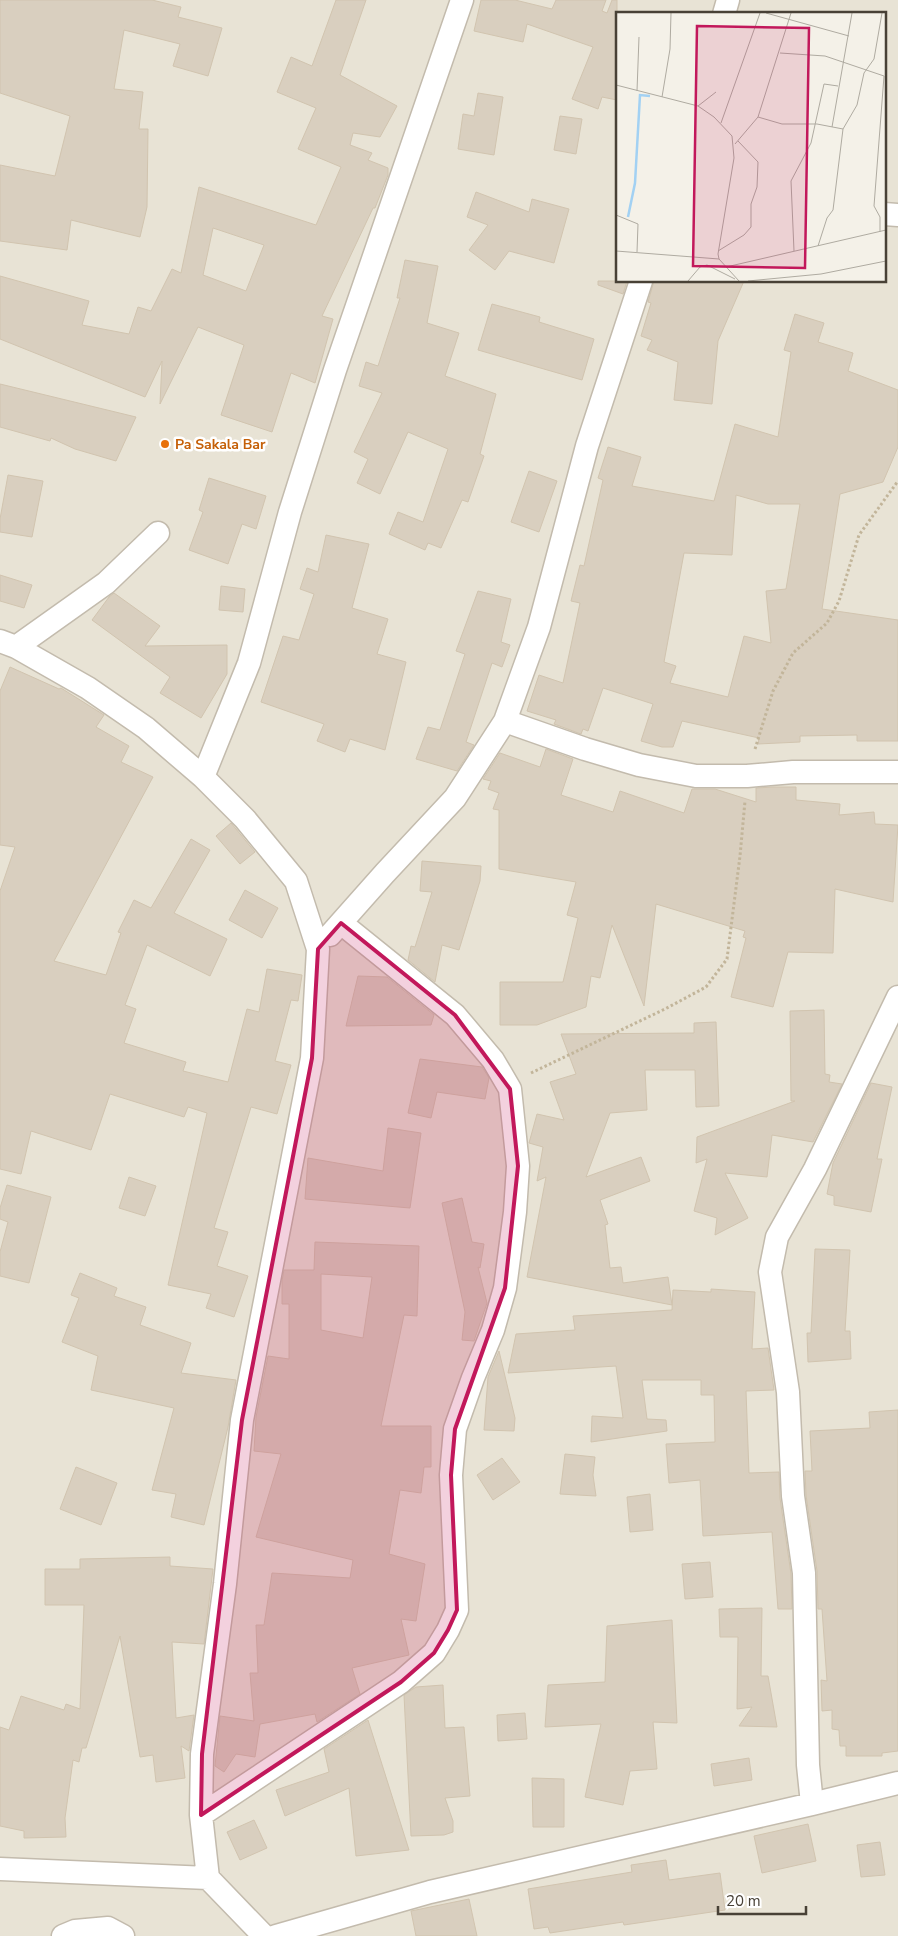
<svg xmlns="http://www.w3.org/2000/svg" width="898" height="1936" font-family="'Nunito Sans',sans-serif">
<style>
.residential{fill:#e8e3d5;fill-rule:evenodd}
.building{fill:#d9cfbf;stroke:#d1c4af;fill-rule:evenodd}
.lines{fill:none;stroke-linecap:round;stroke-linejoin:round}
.street-casing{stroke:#c3bbad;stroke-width:25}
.path{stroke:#c2b59a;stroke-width:3;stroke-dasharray:2.5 2.5;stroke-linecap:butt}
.street{stroke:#fff;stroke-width:22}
.marked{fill:#c2185b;fill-opacity:0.2;stroke:#c2185b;stroke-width:4;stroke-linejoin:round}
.food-dot{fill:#e8710a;stroke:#fff;stroke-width:2}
.labels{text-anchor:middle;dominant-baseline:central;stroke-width:5;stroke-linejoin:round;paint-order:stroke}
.food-label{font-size:14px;font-weight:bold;fill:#c56008;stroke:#fff;text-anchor:start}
.inset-river{fill:none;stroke:#a2d1f3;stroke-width:2.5}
.inset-road{fill:none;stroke:#afaba1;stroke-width:1}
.view{fill:#c2185b;fill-opacity:0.15;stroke:#c2185b;stroke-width:2.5}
.inset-edge{fill:none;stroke:#484136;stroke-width:2.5}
</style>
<rect width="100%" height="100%" fill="#f4f1e8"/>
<path class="residential" d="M0,0H898V1936H0ZM617,14H884V281H617Z"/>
<path class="building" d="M0,0H152L181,7L178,17L222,28L208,76L173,66L180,44L124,30L114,89L143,92L139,129H148L147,207L140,237L71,220L67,250L0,241V165L55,176L70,116L0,93Z
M336,0H366L340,75L397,106L380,137L353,133L350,145L372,153L368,160L388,168V175L375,208H373L322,316L333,319L315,383L291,373L272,432L221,415L244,345L198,327L160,404L162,361L145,397L0,339V276L89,301L82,325L129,334L138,307L151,311L172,269L181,273L199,187L316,225L341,167L298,149L316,108L277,92L291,57L312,66ZM213,228L264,245L246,291L203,275Z
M481,0H515L552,9L556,0H606L602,11L607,13L612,0H617V100L602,97L598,109L572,99L593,47L527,24L523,42L474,31Z
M478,93L503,97L494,155L458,149L463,114L474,116Z
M560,116L582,119L576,154L554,150Z
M476,192L529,212L532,199L569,209L554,263L509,251L495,270L469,250L488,225L467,217Z
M405,260L438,266L427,323L459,333L445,376L496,394L480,454L484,456L468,502L462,500L441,548L428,543L425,550L389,534L398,512L423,522L448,449L408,432L380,494L357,483L368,459L354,452L382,393L359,386L366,362L378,366L400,298H397Z
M598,281H627L623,294L598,285Z
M654,281H744L718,341L712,404L674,400L678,362L647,350L652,340L641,336L651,303L648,302Z
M492,304L540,317L539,322L594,339L582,380L478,350Z
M795,314L824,323L818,342L853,353L848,371L898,390V447L883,482L840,494L822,609L898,620V741H857V735L800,736V742L758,744L759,738L682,721L673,747H662L641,741L653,704L603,688L588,731L583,729L581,734L554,724L556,720L527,711L539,675L563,683L580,603L571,601L580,565L584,566L603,480L598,478L608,447L641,457L632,486L714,501L735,424L778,437L791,352L784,350ZM736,495L768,504H800L786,589L766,591L771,643L744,636L728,697L670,683L676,666L664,662L684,553L732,555Z
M0,384L136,417L116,461L75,449L51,438L50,441L0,427Z
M529,471L557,481L539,532L511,522Z
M8,475L43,481L32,537L0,532V519Z
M209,478L266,496L256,529L242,524L228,564L189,550L203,512L199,510Z
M326,535L369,544L352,608L388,619L377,654L406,662L385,750L350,739L345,752L317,741L324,724L261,702L283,636L299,640L314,594L300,589L307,568L318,572Z
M0,575L32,585L24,608L0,601Z
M221,586L245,589L243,612L219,610Z
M478,591L511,599L501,642L510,645L502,667L492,663L466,742L474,745L457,771L416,759L428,727L440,730L465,654L456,651Z
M114,593L160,626L145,646L227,645V674L201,718L160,693L170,677L92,620L109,597Z
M10,667L59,689L61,688L104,715L96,727L129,746L121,762L153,777L54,961L106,975L121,933L118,932L134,900L151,908L191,839L210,850L174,913L227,939L210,976L147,945L125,1005L136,1009L124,1043L186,1062L183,1071L228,1082L247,1009L259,1012L267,969L302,975L298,1001L291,1000L275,1061L291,1065L277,1114L251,1107L214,1228L228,1232L217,1266L248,1276L234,1317L206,1308L211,1294L168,1285L207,1113L188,1107L184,1117L110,1094L91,1150L31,1131L21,1174L0,1169V891L15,847L0,845V691Z
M546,749L573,759L561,795L613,812L620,791L684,813L692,789H715L756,802V788L774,787H796V800L840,804L839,815L874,812L875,824L898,825L893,902L835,889L833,953L788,952L773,1007L731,997L746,938L743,937L745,931L656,904L644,1006L612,925L600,978L591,976L586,1007L537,1025H500V982H563L578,918L567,915L576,882L499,869V810L493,809L499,793L488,789L491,781L483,779L500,753L540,767Z
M231,823L255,852L240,864L216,836Z
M422,861L481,866L480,881L459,950L442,945L435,982L408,960L411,946L415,947L432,892L420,891Z
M245,890L278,908L262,938L229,920Z
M358,976L387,977L434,1015L431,1025L346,1026Z
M824,1010L825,1074L830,1075L829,1082L842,1084L813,1142L772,1135L767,1177L725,1173L748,1218L715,1235L717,1218L694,1211L707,1159L696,1163L697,1137L795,1101H791L790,1011Z
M716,1022L719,1106L696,1107L695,1070H645L647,1110L610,1113L586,1177L641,1157L650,1181L600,1200L608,1224L605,1225L610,1268L621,1267L623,1283L668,1277L672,1305L527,1277L546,1177L537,1181L543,1147L529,1143L537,1114L564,1120L550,1082L576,1074L561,1034L694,1033V1023Z
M420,1059L482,1067L489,1078L485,1099L437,1092L431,1118L408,1113Z
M871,1083L892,1087L877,1159H882L871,1212L834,1205V1196L827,1194L833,1163Z
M388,1128L421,1133L410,1208L305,1199L308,1158L383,1171Z
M129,1177L156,1186L145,1216L119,1208Z
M7,1185L51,1197L29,1283L0,1276V1252L8,1222L0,1219V1208Z
M462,1198L472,1242L484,1244L480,1268L478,1267L487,1303L474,1341L462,1340L465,1312L442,1203Z
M315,1242L419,1246L417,1316L404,1315L381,1426H431V1467H424L421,1493L400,1490L389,1554L425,1564L416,1621L401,1619L409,1655L352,1668L360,1694L317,1722L315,1714L260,1724L255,1757L236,1754L224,1772L215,1766L220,1716L254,1721L250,1673H258L256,1625H264L272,1573L350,1578L353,1560L256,1537L281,1454L254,1451L256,1417L268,1356L289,1359V1304H282V1281L284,1270H314ZM321,1274L372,1277L363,1338L321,1330Z
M815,1249L850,1250L845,1331H850L851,1359L808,1362L807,1333H811Z
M80,1273L117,1288L114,1296L146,1307L140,1325L191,1343L181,1373L236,1380L228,1427L204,1525L171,1517L176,1494L152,1490L174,1408L91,1390L98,1356L62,1342L79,1298L71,1295Z
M711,1289L755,1292L752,1349L768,1348L774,1390L746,1391L749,1473L779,1472L780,1498L791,1574L792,1609H778L772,1532L703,1536L700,1480L669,1483L666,1444L715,1442L714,1395H701V1380H642L647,1419L666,1420L667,1431L591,1442L592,1416L623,1418L616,1366L508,1373L516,1334L575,1330L573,1316L672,1310L673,1290L711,1292Z
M499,1351L515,1418L514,1431L484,1430L488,1377Z
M898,1410V1751L882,1753V1756H846V1746H840L839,1730L832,1729V1710L822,1711L821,1680L827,1681L822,1609H818L817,1571L806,1495L805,1471H812L810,1431L870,1428L869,1412Z
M565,1454L595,1457L593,1475L596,1496L560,1494Z
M502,1458L520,1482L493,1500L477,1475Z
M76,1467L117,1483L101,1525L60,1509Z
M650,1494L653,1530L630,1532L627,1497Z
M170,1557V1566L213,1569L204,1644L172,1642L176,1718L194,1715L189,1751L181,1746L185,1778L156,1782L153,1755L140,1757L120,1636L86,1748H82L79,1762L73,1760L65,1818L66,1837L24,1838V1831L0,1826V1727L9,1730L21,1696L64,1710L66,1704L80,1709L84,1605H45V1569H80V1559Z
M710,1562L713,1597L685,1599L682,1564Z
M762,1608L761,1676H768L777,1727L739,1726L752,1707L737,1709L738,1637H720L719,1609Z
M672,1620L677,1723L653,1722L657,1769L630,1771L623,1805L585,1797L601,1724L545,1727L548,1685L605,1682L607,1626Z
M443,1685L445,1728L464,1727L470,1796L445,1798L453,1821V1832L444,1835L411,1836L404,1695L416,1687Z
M525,1713L527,1739L498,1741L497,1715Z
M368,1720L409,1850L356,1856L349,1788L285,1816L276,1790L329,1772L324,1749Z
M749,1758L752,1780L714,1786L711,1764Z
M532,1778L564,1779V1827H533Z
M254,1820L267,1848L240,1860L227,1832Z
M808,1824L816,1861L762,1873L754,1836Z
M880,1842L885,1875L861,1877L857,1845Z
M666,1860L669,1880L720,1873L725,1910L624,1925L623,1922L550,1933L548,1927L534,1929L528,1889L632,1872L631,1865Z
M469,1899L477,1936H416L411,1911Z"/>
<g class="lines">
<defs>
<path id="street" d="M724,14L728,0
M884,214L898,215
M0,641L16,647L88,688L146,728L203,777L245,819L296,881L318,949L312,1058L242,1420L225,1584L202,1754L201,1815L208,1878L264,1936
M16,647L106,583L158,533
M505,721L585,749L639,765L696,776H747L793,772H898
M203,777L249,663L290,512L335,370L462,0
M330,935L385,873L455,798L505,721L539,627L587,446L641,281
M812,1804L808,1765L804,1573L793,1496L788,1392L770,1272L777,1237L815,1169L898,997
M201,1815L401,1682L434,1653L448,1630L457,1610L451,1475L455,1429L473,1378L493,1330L505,1288L515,1212L518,1166L510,1089L493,1060L455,1015L341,923
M0,1869L208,1878
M63,1936L75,1931L108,1928L123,1936
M276,1936L430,1892L812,1804L898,1783"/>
</defs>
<use href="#street" class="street-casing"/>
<path class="path" d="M755,749L773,691L793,653L827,623L839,601L859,535L898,481
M531,1073L665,1009L706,987L727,959L740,856L745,801"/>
<use href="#street" class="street"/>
</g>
<path class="marked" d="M341,923L455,1015L510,1089L518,1166L505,1288L455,1429L451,1475L457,1610L448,1630L434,1653L401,1682L201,1815L202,1754L242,1420L312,1058L318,949Z"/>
<circle class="food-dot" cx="165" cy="444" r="5"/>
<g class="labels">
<g class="food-label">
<text x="175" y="444">Pa Sakala Bar</text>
</g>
</g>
<g transform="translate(616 12)">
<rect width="270" height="270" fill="#f4f1e8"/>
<path class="inset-river" d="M12,205L19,171L24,83L34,84"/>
<path class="inset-road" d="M150,1L233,24M164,41L209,44L268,64L258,194L264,205V220M0,73L82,94L98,105L116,124L118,146L102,242L103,247L123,269M21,79L23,25M46,85L54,37L55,1M82,94L100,80M142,105L166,112H201L227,117M105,111L144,1M216,115L236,1M119,132L142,105L175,1M0,203L22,212L21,240M202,234L211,206L217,198L227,117L241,93L248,61L258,47L266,1M0,239L103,247M102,239L128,223L135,215V192L141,175L142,150L122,129M178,239L175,169L195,131L208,72L222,74M110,255L270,218M72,269L84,255L91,253L119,267M132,269L205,262L270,249"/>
<path class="view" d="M81,14L193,16L189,256L77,254Z"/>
<rect width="270" height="270" class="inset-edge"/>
</g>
<path d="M718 1906v8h88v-8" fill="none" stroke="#484136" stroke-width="2.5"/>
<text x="726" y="1906" font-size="15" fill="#484136" stroke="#ffffff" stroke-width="4" paint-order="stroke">20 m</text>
</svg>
